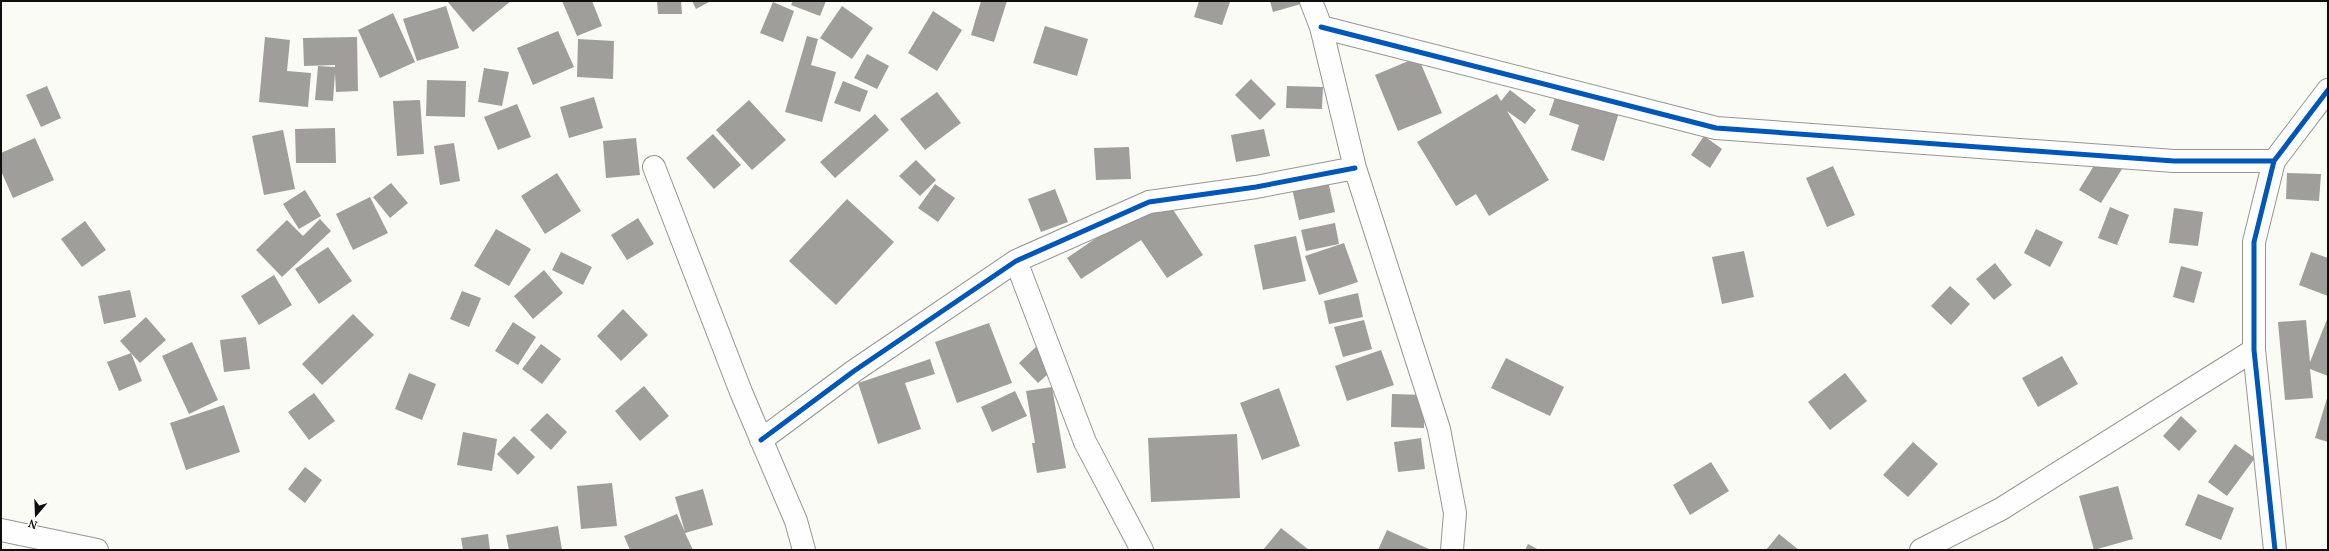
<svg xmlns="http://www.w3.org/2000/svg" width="2329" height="551" font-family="'PT Serif',serif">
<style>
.building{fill:#9f9e9a}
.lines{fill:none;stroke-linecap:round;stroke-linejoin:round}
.minor-casing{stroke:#959593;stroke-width:24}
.minor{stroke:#fefefe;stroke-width:22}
.cycleway-casing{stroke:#fff;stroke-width:8}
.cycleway{stroke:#0057b8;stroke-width:5}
</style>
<rect width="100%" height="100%" fill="#fbfbf5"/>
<path class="building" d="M447,1H511L473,32Z
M562,1H592L602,26L577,36Z
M657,1H681L682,14H658Z
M692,1H711L696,9Z
M793,1H826L820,16L791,5Z
M981,1H1007L994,42L971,35Z
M1199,1L1230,2L1222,25L1194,17Z
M1270,1H1300L1301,4L1273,12Z
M773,2L794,11L783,42L760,33Z
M446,6L459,48L417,61L403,19Z
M842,6L873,28L852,59L820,38Z
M933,11L962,30L937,71L908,53Z
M393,13L415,62L380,78L358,30Z
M1045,26L1088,39L1077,76L1033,63Z
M558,31L574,67L533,85L517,48Z
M807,36L818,39L811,65L836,72L822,122L785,112Z
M265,37L290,40L287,71L311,73L308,107L259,102Z
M357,37L358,91L336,92L335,73L333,101L315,100L318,66L335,67V65L304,66L303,38Z
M578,39L614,41L613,79L577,77Z
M867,54L889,66L877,89L854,78Z
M1418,57L1442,113L1398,131L1375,75Z
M484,68L509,72L502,106L478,102Z
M1251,79L1276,104L1260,120L1235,95Z
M427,80L466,81L465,117L426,116Z
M843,81L868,91L860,112L834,103Z
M47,86L61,118L41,127L26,95Z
M1287,86L1323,87L1322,109L1286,108Z
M1558,89L1620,109L1604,161L1571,150L1579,125L1549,115Z
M1510,90L1536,110L1525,124L1507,111L1549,180L1489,216L1476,194L1456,206L1417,142L1497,94L1501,101Z
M937,92L961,123L925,150L900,119Z
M594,97L603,128L569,138L560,107Z
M420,100L424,154L397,156L393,101Z
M749,100L786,140L752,170L716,130Z
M517,104L531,137L498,150L484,117Z
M875,114L889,130L835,178L820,162Z
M335,128L336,163H296L295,129Z
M1264,129L1270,156L1236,162L1231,135Z
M283,130L295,189L264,195L252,136Z
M713,134L741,165L714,189L686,158Z
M1704,136L1722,149L1710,168L1691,155Z
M35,138L54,180L13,198L1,171V153Z
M636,138L640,175L606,178L603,141Z
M454,143L460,181L440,185L434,146Z
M1129,147L1131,179L1096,180L1094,148Z
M2100,156L2122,169L2101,203L2079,190Z
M916,160L936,180L920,196L899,176Z
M1833,166L1855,215L1827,227L1806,178Z
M1326,172L1335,212L1299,220L1290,179Z
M557,173L581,211L545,234L521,196Z
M2287,173L2321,174L2319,201L2286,199Z
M391,183L408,203L390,218L373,197Z
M935,184L955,198L938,222L918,208Z
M1055,189L1068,222L1041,232L1028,199Z
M305,190L321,216L299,229L283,204Z
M1162,193L1203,255L1167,278L1141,240L1081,279L1067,258Z
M370,197L388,233L353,250L336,214Z
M847,199L894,242L836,305L789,261Z
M2110,207L2129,215L2117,245L2098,238Z
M2174,208L2203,212L2198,246L2169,243Z
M638,218L654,244L627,260L611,235Z
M320,219L331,231L282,277L256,250L287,220L303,236Z
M85,221L106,250L82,267L61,239Z
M1335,223L1339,244L1306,251L1301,230Z
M496,229L531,249L509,286L474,266Z
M2036,229L2063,242L2050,267L2024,253Z
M1296,236L1306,281L1263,290L1254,245Z
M1344,243L1358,282L1319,295L1305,256Z
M328,247L352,281L319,304L295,269Z
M1744,251L1754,297L1722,304L1712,257Z
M561,252L592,267L583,285L552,270Z
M2311,252L2328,258V296L2299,285Z
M1995,263L2012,285L1994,300L1976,279Z
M2181,266L2202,272L2194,303L2173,297Z
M544,270L563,293L533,319L514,296Z
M274,275L292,305L259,325L241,296Z
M1950,286L1970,304L1951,325L1931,306Z
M130,290L136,317L104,324L98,296Z
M462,291L481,298L469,327L450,319Z
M1358,293L1363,317L1329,324L1324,301Z
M623,309L648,335L621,361L597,336Z
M353,314L374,335L322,385L302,364Z
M146,317L166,340L140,363L120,341Z
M2328,317V376L2310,369L2313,398L2285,400L2278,322L2306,320L2310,362Z
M1364,320L1372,349L1343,357L1334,327Z
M513,322L536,337L518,365L495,351Z
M989,323L1012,383L957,403L935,342Z
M246,337L250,369L224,372L220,340Z
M192,342L218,400L189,414L162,356Z
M541,344L561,359L542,384L522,369Z
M1038,345L1057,366L1038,383L1019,363Z
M1381,350L1394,385L1347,401L1335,366Z
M131,353L142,381L119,391L107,362Z
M2062,356L2078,384L2038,407L2022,378Z
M1506,358L1564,387L1550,416L1491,388Z
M930,359L935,374L905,383L921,429L878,444L858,383Z
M409,373L436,384L422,420L395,409Z
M1845,373L1867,401L1830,430L1808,402Z
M644,386L669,416L640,441L615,411Z
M1052,387L1066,468L1037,473L1032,443H1035L1026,391Z
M1279,388L1300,446L1262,460L1240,403Z
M1015,391L1027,416L992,432L981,407Z
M314,393L335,421L309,440L288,412Z
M1392,394L1425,395L1424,428L1391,427Z
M2328,395V442L2315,438Z
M224,405L240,452L186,470L170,423Z
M547,413L567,432L551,450L530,430Z
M2181,416L2197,431L2179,451L2163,436Z
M463,432L497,439L492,471L457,465Z
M1237,434L1240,498L1151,502L1148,438Z
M514,436L535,457L518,475L497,454Z
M1421,438L1425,469L1398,472L1394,442Z
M1913,442L1938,464L1908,497L1883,475Z
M2235,444L2255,458L2227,496L2208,482Z
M1711,462L1729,491L1690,515L1673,485Z
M305,467L322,480L305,503L288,489Z
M612,483L617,526L581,529L577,486Z
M2118,486L2133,539L2094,550L2079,496Z
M703,489L713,525L685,533L693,550H630L624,536L677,514L685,532L675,497Z
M2198,494L2234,508L2221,540L2185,525Z
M558,526L562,550H509L506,535Z
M1281,528L1309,550H1263Z
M1387,530L1431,550H1378Z
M488,534L490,550H463L461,538Z
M1779,534L1799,550H1766Z
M1528,544L1539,550H1525Z"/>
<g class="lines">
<defs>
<path id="minor" d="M1311,1L1321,27L1355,168L1439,429L1455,513L1452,550
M1321,27L1716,128L2174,161H2274
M654,167L741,392L796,521L804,550
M1016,261L1085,442L1142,550
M761,440L854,371L1016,261L1149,202L1256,187L1355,168
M1,530L97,550
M1921,550L2001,509L2254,350
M2275,550L2254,350V242L2274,161L2328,90"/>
</defs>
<use href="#minor" class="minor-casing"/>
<use href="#minor" class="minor"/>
<defs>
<path id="cycleway" d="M1321,27L1716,128L2174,161H2274
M761,440L854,371L1016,261L1149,202L1256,187L1355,168
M2275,550L2254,350V242L2274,161L2328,90"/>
</defs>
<use href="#cycleway" class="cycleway-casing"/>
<use href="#cycleway" class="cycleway"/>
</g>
<rect width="2329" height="551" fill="none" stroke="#0f0f0f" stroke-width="4"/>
<g transform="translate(36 515) rotate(199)" stroke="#ffffff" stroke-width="3" paint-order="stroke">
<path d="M0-3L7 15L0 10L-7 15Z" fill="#0f0f0f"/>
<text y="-6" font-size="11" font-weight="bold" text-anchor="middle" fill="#0f0f0f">N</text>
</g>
</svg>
